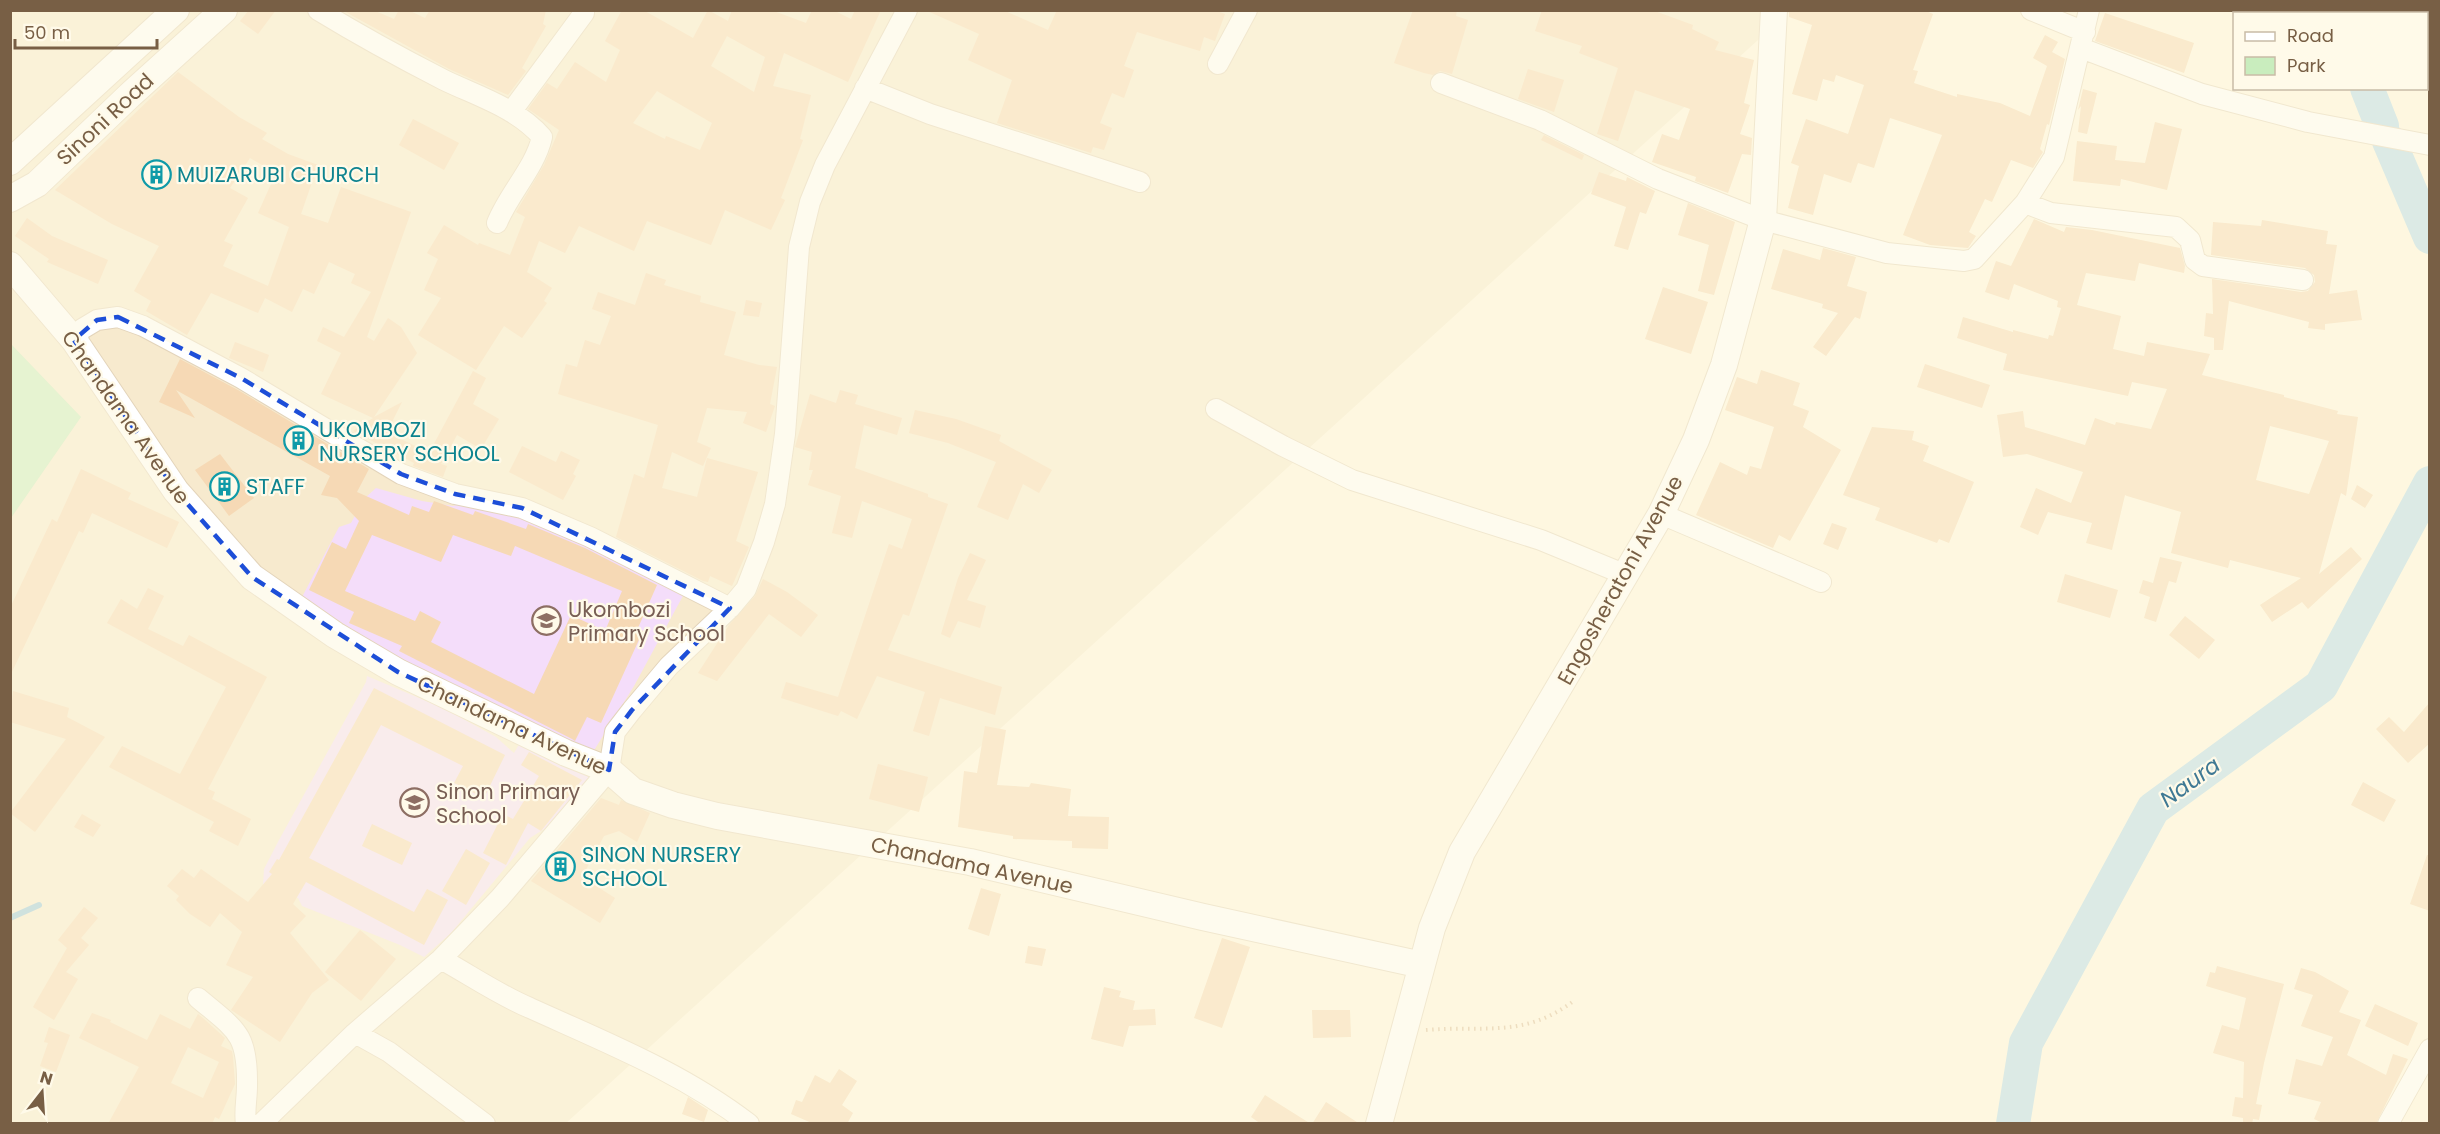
<svg xmlns="http://www.w3.org/2000/svg" width="2440" height="1134" font-family="Poppins,sans-serif">
<style>
.residential{fill:#f7eace}
.education{fill:#f4ddfa}
.green{fill:#c9edbe}
.lines{fill:none;stroke-linecap:round;stroke-linejoin:round}
.stream{stroke:#98c7dc;stroke-width:6}
.river{stroke:#b3d9ea;stroke-width:34}
.building{fill:#f6d9b5;fill-rule:evenodd}
.minor-casing{stroke:#e3d4bb;stroke-width:22}
.tertiary-casing{stroke:#e3d4bb;stroke-width:28}
.path{stroke:#dbbd98;stroke-width:4;stroke-dasharray:1.5 4.5;stroke-linecap:butt}
.minor{stroke:#fff;stroke-width:20}
.tertiary{stroke:#fff;stroke-width:26}
.marked{fill:none;stroke:#1d4ed8;stroke-width:4.5;stroke-dasharray:12 8;stroke-linejoin:round}
.labels{text-anchor:middle;dominant-baseline:central;stroke-width:4.5;stroke-linejoin:round;paint-order:stroke}
.street-label{font-size:21px;fill:#785f45;stroke:#fffae9}
.culture-label{font-size:21px;fill:#0d838f;stroke:#fffae9;text-anchor:start}
.education-label{font-size:21px;fill:#785e54;stroke:#fffae9;text-anchor:start}
.water-label{font-size:22px;font-style:italic;fill:#3f7994;stroke:#fffae9}
</style>
<rect width="100%" height="100%" fill="#fef7e0"/>
<path class="residential" d="M10,11H1790L565,1124L11,1123Z"/>
<path class="education" d="M376,488L422,501L453,506L462,503L536,518L684,594L634,686L593,752L522,725L387,652L302,597L339,527L351,523L364,499Z
M367,676L445,709L496,737L514,753L522,739L594,780L563,817L530,838L451,933L424,957L400,945L302,906L298,898L263,885L264,869L279,840L366,682Z"/>
<path class="green" d="M11,344L81,417L11,518Z"/>
<g class="lines">
<path class="stream" d="M10,918L39,905"/>
<path class="river" d="M2426,33L2430,32
M2367,88L2382,126
M2389,141L2430,237
M2013,1124L2026,1043L2153,809L2321,686L2430,483"/>
</g>
<path class="building" d="M249,10H276L258,34L240,21Z
M342,10H373L394,19L399,10H408L425,18L430,10H546L543,24L546,26L522,68L526,71L508,95L449,69Z
M622,10H643L693,38L708,10L728,21L732,10H771L806,23L812,10H833L851,19L855,10H881L848,82L784,53L773,86L811,95L800,139L803,140L781,198L785,200L771,230L725,210L711,245L647,221L634,251L579,226L565,253L539,241L527,272L552,288L544,301L547,303L522,338L504,326L476,370L418,335L441,298L424,290L438,259L427,253L444,225L478,245L479,243L510,255L525,217L516,212L544,165L559,130L528,109L547,83L557,89L575,62L606,82L620,50L605,41ZM727,36L765,57L754,92L711,66ZM657,91L712,123L700,150L666,136L665,139L633,123Z
M925,10H1003L1048,30L1057,10H1214L1225,14L1215,41L1204,37L1200,51L1137,32L1124,66L1134,70L1124,98L1112,93L1100,123L1112,128L1104,150L1093,147L1091,153L997,123L1012,80L968,60L979,34Z
M1413,10H1457L1456,16L1468,20L1452,74L1440,71L1433,75L1424,73L1394,63Z
M1542,10H1652L1693,25L1692,29L1719,42L1715,50L1754,60L1744,103L1750,105L1740,134L1752,138L1751,155L1742,154L1728,193L1695,181L1696,177L1652,162L1662,134L1679,140L1690,109L1635,90L1618,141L1597,134L1618,68L1579,53L1582,46L1535,31Z
M1789,10H1924L1933,14L1913,70L1918,71L1914,83L1957,97V94L2000,103L2030,116L2047,66L2033,58L2045,35L2058,42L2052,52L2065,59L2049,125L2047,124L2040,149L2043,152L2033,168L2011,160L1992,202L1985,199L1969,232L1976,236L1968,248L1930,245L1903,235L1942,135L1890,118L1874,168L1858,163L1851,183L1824,174L1813,215L1788,208L1799,166L1791,163L1806,119L1848,134L1864,85L1836,75L1834,82L1823,79L1817,101L1792,94L1812,25L1789,17Z
M2105,13L2194,43L2184,73L2095,41Z
M1528,69L1564,80L1554,112L1518,99Z
M178,72L239,117L267,133L262,139L288,154L318,165L301,214L328,223L341,187L411,212L367,337L374,341L388,318L401,327L417,353L374,417L402,402L387,432L429,453L473,371L486,378L473,404L499,419L481,449L457,435L441,464L447,466L443,477L413,466L414,463L353,431L373,418L321,394L341,353L317,341L323,327L344,337L371,292L351,283L355,274L329,262L314,294L303,289L292,312L265,298L258,313L211,293L187,335L146,311L151,301L134,291L159,246L112,224L55,190ZM250,158L276,173L258,213L289,227L268,286L223,266L233,245L224,241L248,198L230,188Z
M2083,89L2097,93L2087,134L2078,132L2081,106L2078,110Z
M413,119L459,143L444,170L399,145Z
M2155,122L2182,129L2167,190L2121,179L2120,186L2073,181L2077,141L2117,146L2115,160L2145,163Z
M1544,135L1584,155L1582,160L1541,140Z
M1599,172L1626,181L1627,177L1655,191L1646,214L1640,212L1628,250L1614,246L1626,207L1591,194Z
M1688,203L1735,222L1714,295L1698,291L1709,245L1678,235Z
M27,218L52,236L108,260L98,284L47,262L49,259L15,236Z
M2034,219L2064,232L2066,227L2092,230L2180,248L2185,266L2184,273L2139,263L2135,281L2086,273L2077,305L2121,316L2113,349L2144,356L2147,342L2210,354L2202,375L2284,395V397L2338,411L2337,414L2358,417L2346,496L2341,493L2319,574L2351,547L2362,559L2308,609L2302,602L2272,622L2260,605L2301,578L2230,560L2228,568L2171,553L2181,512L2127,496L2125,495L2112,550L2086,543L2092,523L2048,512L2038,535L2020,527L2036,488L2071,503L2083,472L2027,454L2003,457L1997,415L2023,411L2025,427L2085,445L2095,418L2115,425L2116,422L2151,429L2167,389L2132,382L2128,396L2003,370L2007,354L1957,338L1963,317L2013,332V330L2048,339L2049,335L2053,336L2061,308L2057,307L2058,301L2014,284L2009,300L1985,292L1996,261L2011,266ZM2270,426L2329,441L2309,494L2256,480Z
M2262,220L2328,231L2326,244L2337,245L2329,294L2357,290L2362,320L2325,324V330L2308,328L2309,322L2229,301L2223,350H2214V338L2204,336L2206,313L2213,314L2212,279L2301,292L2308,291L2315,282L2314,275L2305,268L2211,255L2213,222L2261,226Z
M1823,248L1856,257L1847,286L1867,292L1860,319L1855,317L1826,356L1813,347L1838,313L1822,308L1823,304L1771,289L1783,249L1820,260Z
M646,273L666,280L664,285L701,296L700,302L736,312L724,355L759,365L777,367L770,404L775,406L766,432L743,423L747,412L707,408L697,442L711,448L703,466L672,452L662,488L697,497L707,458L758,472L736,541L749,547L732,586L710,576L708,582L703,581L616,537L634,474L644,478L658,425L558,394L566,364L577,367L585,340L600,345L611,316L592,309L598,292L635,305Z
M1663,287L1708,302L1691,354L1645,339Z
M746,300L762,303L759,317L743,315Z
M235,342L269,355L263,372L229,358Z
M180,359L238,390L369,469L357,492L409,515L412,506L429,512L434,501L473,515L475,511L526,529L528,524L585,548L657,585L638,628L643,631L601,723L587,717L575,741L572,739L399,651L402,646L349,623L354,612L309,590L332,542L346,549L359,521L337,498L321,495L330,476L176,390L195,418L159,402ZM372,535L441,562L453,535L511,556L515,546L622,591L605,631L571,615L534,694L431,642L441,622L420,611L415,621L345,591Z
M1925,364L1990,385L1982,408L1917,387Z
M1761,370L1800,383L1793,405L1809,411L1803,427L1841,450L1790,541L1779,535L1773,548L1696,515L1720,462L1747,475L1750,466L1761,469L1774,427L1725,410L1737,377L1757,384Z
M840,390L858,395L855,404L902,418L897,435L864,425L855,468L928,494V497L948,504L909,616L903,614L888,650L1002,687L995,715L940,698L929,736L913,731L925,692L877,676L857,719L841,711L838,716L781,698L786,682L838,697L889,544L902,549L912,519L862,501L852,538L832,533L841,496L808,485L813,470H809L812,452L795,447L810,394L836,403Z
M915,410L956,419L1001,435L999,441L1052,470L1039,493L1023,484L1008,520L977,507L996,462L948,443L909,433Z
M1872,427L1914,431L1912,440L1929,446L1923,461L1974,482L1949,543L1939,539L1937,543L1875,520L1880,508L1843,495Z
M522,446L556,462L561,451L580,460L573,474L576,476L563,500L509,472Z
M220,454L254,498L229,516L195,470Z
M81,469L131,493L128,499L179,522L167,548L92,513L83,533L79,531L10,676V608L52,519L57,522Z
M2357,485L2373,495L2365,508L2351,499Z
M1832,523L1847,528L1838,550L1823,544Z
M970,553L986,560L967,600L986,606L980,628L958,621L950,638L941,634L958,578Z
M2160,557L2182,562L2176,583L2169,581L2156,622L2144,618L2150,597L2139,593L2143,580L2153,583Z
M2065,574L2118,590L2110,618L2057,602Z
M763,579L787,592L818,615L801,637L769,614L717,681L698,673L729,625L755,596Z
M148,588L164,596L148,629L183,646L189,635L267,677L208,789L215,792L212,799L251,819L238,846L209,831L214,822L109,767L122,746L180,774L226,687L107,623L121,599L137,609Z
M2185,616L2215,640L2199,659L2169,635Z
M374,688L505,755L484,798L454,783L463,766L381,725L309,858L414,912L427,889L448,900L424,945L306,882L293,904L306,916L290,933L329,980L312,993L280,1042L231,1010L253,977L226,965L242,932L220,913L210,927L190,914L176,900L179,896L167,886L182,869L194,878L201,869L248,902L272,874L269,872L277,859L279,860Z
M13,691L69,708L67,717L105,737L35,832L10,813L66,739L10,722Z
M2430,702V743L2408,763L2376,729L2389,717L2404,732Z
M985,726L1006,730L997,785L1029,787L1031,783L1071,789L1068,816L1109,817L1108,849L1072,848V841L1013,839V836L958,827L964,771L977,773Z
M529,752L582,780L541,831L528,823L506,865L483,853L503,814L513,819L539,776L521,765Z
M878,764L928,777L919,812L869,799Z
M2363,782L2396,800L2384,822L2351,805Z
M601,798L619,805L621,800L650,813L637,842L619,831L604,836L582,877L615,898L600,923L531,881Z
M82,814L101,825L93,837L74,827Z
M372,824L412,843L402,865L362,846Z
M466,849L490,863L466,905L442,891Z
M2427,855H2430V911L2410,904Z
M981,888L1001,894L989,936L968,929Z
M84,907L98,918L81,938L89,945L66,972L78,979L54,1020L33,1007L67,948L58,940Z
M360,930L396,959L361,1001L325,972Z
M1222,938L1250,947L1222,1028L1194,1018Z
M1028,946L1046,949L1042,966L1025,963Z
M2217,966L2284,984L2264,1063L2256,1104L2262,1105L2259,1120L2253,1119L2252,1124H2243V1118L2232,1116L2235,1097L2243,1098L2244,1062L2213,1053L2222,1025L2239,1030L2246,998L2206,986L2210,972L2215,973Z
M2301,968L2315,972L2349,991L2339,1012L2361,1020L2347,1055L2386,1075L2393,1054L2408,1059L2376,1124H2325L2314,1119L2321,1102L2288,1094L2296,1059L2322,1066L2333,1037L2301,1026L2313,995L2294,989Z
M1104,987L1121,991L1119,997L1135,1001L1133,1010L1155,1009L1156,1025L1129,1026L1123,1047L1091,1039Z
M2375,1004L2418,1023L2408,1046L2365,1026Z
M1312,1010H1350L1351,1037L1313,1038Z
M92,1013L111,1020L110,1022L147,1040L160,1014L190,1029L198,1014L203,1018L225,1038L221,1046L232,1051L233,1057L235,1084L219,1119L215,1117L212,1124H108L139,1067L79,1038ZM188,1047L219,1062L203,1098L171,1083Z
M49,1027L70,1035L56,1072L40,1066L48,1043L44,1042Z
M839,1069L857,1081L842,1105L853,1113L847,1124H814L791,1114L796,1100L802,1102L815,1075L830,1083Z
M1265,1095L1311,1124H1261L1251,1117Z
M688,1097L708,1110L704,1122L682,1114Z
M1326,1102L1360,1124H1312Z"/>
<g class="lines">
<defs>
<path id="minor" d="M318,10C359,35 401,58 444,80C477,96 517,108 542,137C535,168 509,193 497,223
M2031,10L2085,32
M2081,48L2202,94L2308,122L2430,145
M1218,64L1247,10
M1441,83L1540,120L1658,179L1763,220L1887,253L1964,261L1974,259L2025,203L2054,157L2089,10
M865,88L930,114L1140,182
M511,112L584,13
M2025,203L2051,213L2176,227L2190,240L2195,260L2203,266L2303,280
M74,340L82,329L97,320L118,317L143,326L241,378L401,474L455,494L522,508L590,537L730,608
M1216,409L1283,446L1352,480L1541,540L1626,575
M1661,514L1821,582
M441,959C470,975 499,995 530,1008C605,1042 683,1073 749,1124
M198,998C236,1030 248,1033 247,1086C247,1099 244,1111 246,1124
M355,1033L389,1052L485,1124
M261,1124L355,1033L441,959L500,898L609,770L615,732L632,710L669,666L730,608L746,589L764,542L775,504L785,434L799,247L810,202L825,165L907,10
M2388,1124L2430,1049"/>
<path id="tertiary" d="M10,162L176,10
M10,199L37,184L130,95L224,10
M10,265L74,340L176,491L252,577L335,635L398,672L566,753L609,770L633,791L673,805L717,816L970,862L1203,917L1422,965
M1379,1124L1432,928L1462,852L1661,514L1696,440L1724,365L1763,220L1774,10"/>
</defs>
<use href="#minor" class="minor-casing"/>
<use href="#tertiary" class="tertiary-casing"/>
<path class="path" d="M1426,1030C1484,1025 1524,1039 1575,1000"/>
<use href="#minor" class="minor"/>
<use href="#tertiary" class="tertiary"/>
</g>
<path d="M0 0H2440V1134H0ZM118,317L241,378L401,474L455,494L522,508L730,608L632,710L615,732L609,770L398,672L252,577L176,491L74,340L97,320Z" fill="#fef7e0" fill-opacity=".55" fill-rule="evenodd"/>
<path class="marked" d="M118,317L241,378L401,474L455,494L522,508L730,608L632,710L615,732L609,770L398,672L252,577L176,491L74,340L97,320Z"/>
<defs>
<symbol id="building-ring" viewBox="-11 -11 22 22"><circle r="9.5" fill="#fffae9" stroke="#0f9aa8" stroke-width="1.5"/><path d="M-4-6H4V6H1V3H-1V6H-4ZM-2.5-4.3h1.7v1.8h-1.7ZM.8-4.3h1.7v1.8H.8ZM-2.5-1h1.7V.8h-1.7ZM.8-1h1.7V.8H.8Z" fill="#0f9aa8"/></symbol>
<symbol id="school-ring" viewBox="-11 -11 22 22"><circle r="9.5" fill="#fffae9" stroke="#8d6e63" stroke-width="1.5"/><path d="M0-5L7-2L0 1L-7-2ZM-4 1L0 2.5L4 1V4Q0 6-4 4Z" fill="#8d6e63"/></symbol>
</defs>
<g fill-rule="evenodd">
<use href="#building-ring" x="140" y="158" width="33" height="33"/>
<use href="#building-ring" x="282" y="424" width="33" height="33"/>
<use href="#building-ring" x="208" y="470" width="33" height="33"/>
<use href="#school-ring" x="530" y="604" width="33" height="33"/>
<use href="#school-ring" x="398" y="786" width="33" height="33"/>
<use href="#building-ring" x="544" y="850" width="33" height="33"/>
</g>
<g class="labels">
<g class="street-label">
<text transform="translate(105 119) rotate(-43)">Sinoni Road</text>
<text transform="translate(126 417) rotate(55)">Chandama Avenue</text>
<text transform="translate(1620 580) rotate(-61)">Engosheratoni Avenue</text>
<text transform="translate(512 725) rotate(25)">Chandama Avenue</text>
<text transform="translate(972 865) rotate(12)">Chandama Avenue</text>
</g>
<g class="culture-label">
<text x="177" y="174">MUIZARUBI CHURCH</text>
<text x="319" y="429">UKOMBOZI<tspan x="319" dy="24">NURSERY SCHOOL</tspan></text>
<text x="246" y="486">STAFF</text>
<text x="582" y="854">SINON NURSERY<tspan x="582" dy="24">SCHOOL</tspan></text>
</g>
<g class="education-label">
<text x="568" y="609">Ukombozi<tspan x="568" dy="24">Primary School</tspan></text>
<text x="436" y="791">Sinon Primary<tspan x="436" dy="24">School</tspan></text>
</g>
<g class="water-label">
<text transform="translate(2190 782) rotate(-36)">Naura</text>
</g>
</g>
<rect width="2440" height="1134" fill="none" stroke="#785f45" stroke-width="24"/>
<rect x="2233" y="12" width="195" height="78" fill="#fffae9" stroke="#c9bca7" stroke-width="1.5"/>
<rect x="2245" y="32" width="30" height="9" fill="#ffffff" stroke="#c9bca7" stroke-width="1.5"/>
<text x="2287" y="42" font-size="18" fill="#785f45">Road</text>
<rect x="2245" y="57" width="30" height="18" fill="#c9edbe" stroke="#c9bca7" stroke-width="1.5"/>
<text x="2287" y="72" font-size="18" fill="#785f45">Park</text>
<g transform="translate(42 1092) rotate(17)" stroke="#fffae9" stroke-width="4.5" paint-order="stroke">
<path d="M0-4.5L10 22L0 15L-10 22Z" fill="#785f45"/>
<text y="-9" font-size="16" font-weight="bold" text-anchor="middle" fill="#785f45">N</text>
</g>
<path d="M15 39v9h142v-9" fill="none" stroke="#785f45" stroke-width="3"/>
<text x="24" y="39" font-size="18" fill="#785f45" stroke="#fffae9" stroke-width="4.5" paint-order="stroke">50 m</text>
</svg>
